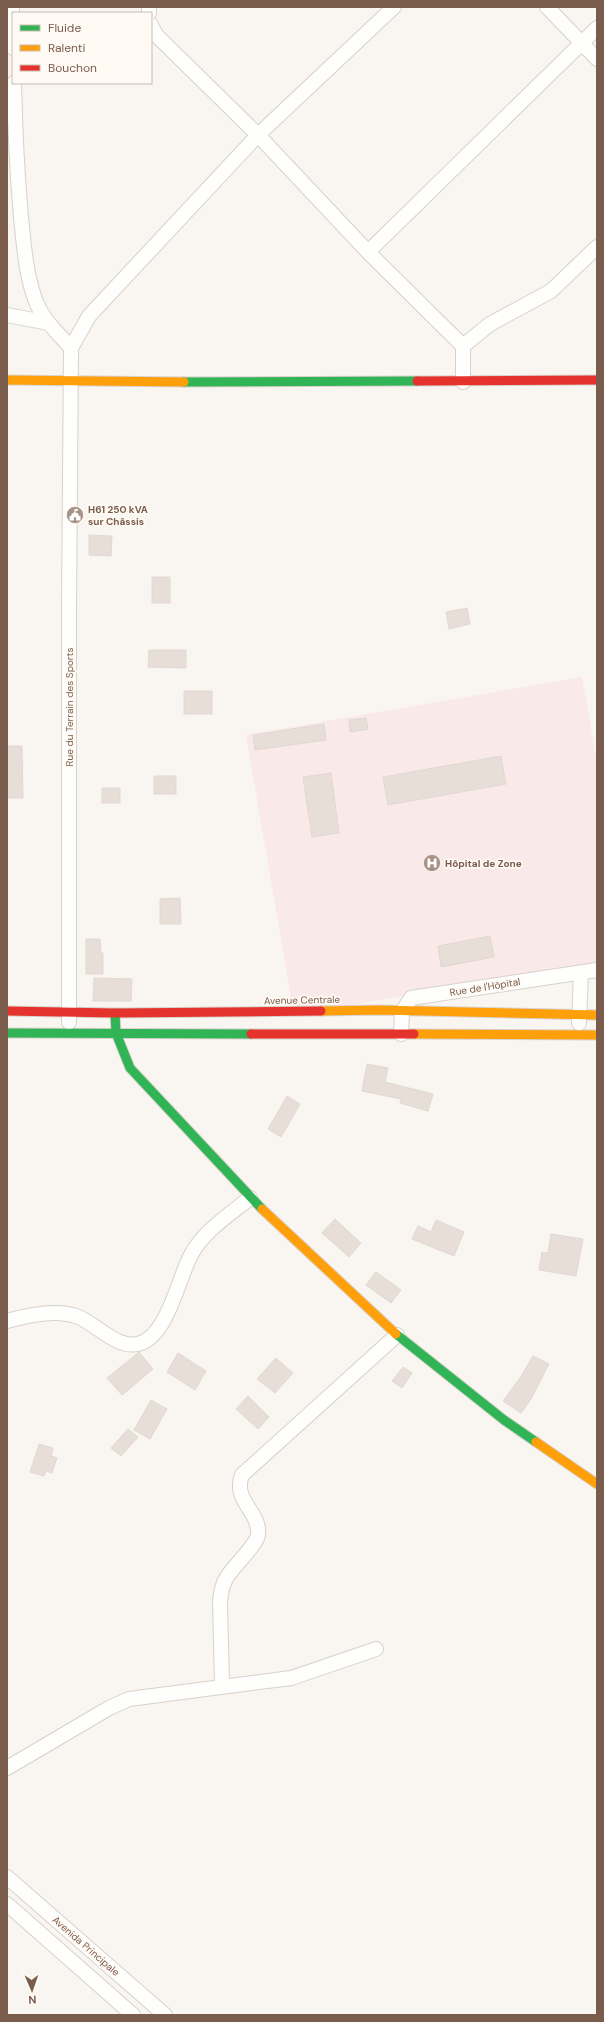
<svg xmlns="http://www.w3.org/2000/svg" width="604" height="2022" font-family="'DM Sans',sans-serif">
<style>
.medical{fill:#fae9e9}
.building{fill:#e6ded7;stroke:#e2d8d2}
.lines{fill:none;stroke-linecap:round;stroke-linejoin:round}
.street-casing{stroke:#d7d1cb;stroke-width:16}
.fast-casing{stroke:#d9d2cb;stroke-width:11}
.slow-casing{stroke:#d9d2cb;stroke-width:11}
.jam-casing{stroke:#d9d2cb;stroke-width:11}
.street{stroke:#fefefd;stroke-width:14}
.fast{stroke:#30b455;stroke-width:9}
.slow{stroke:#ff9f0a;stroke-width:9}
.jam{stroke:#e5322d;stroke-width:9}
.labels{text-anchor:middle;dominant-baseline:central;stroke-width:3.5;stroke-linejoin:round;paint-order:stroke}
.poi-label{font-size:10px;font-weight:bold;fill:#7a5c4d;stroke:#fffaf3;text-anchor:start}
.street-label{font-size:10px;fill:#7a5c4d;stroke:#fffaf3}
</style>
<rect width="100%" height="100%" fill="#f9f5f0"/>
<path class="medical" d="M582,677L597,763V962L294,1015L246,735Z"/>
<path class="building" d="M89,535L112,536L111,556L89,555Z
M152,577H170V603H152Z
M467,608L470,624L449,629L446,612Z
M149,650H186V668L148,667Z
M184,691H212V714H184Z
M366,718L368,729L350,732L349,720Z
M324,724L326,740L255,750L253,735Z
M7,746H22L23,798H7Z
M501,756L506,784L388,805L383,777Z
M331,773L339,833L312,837L303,777Z
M154,776H176V794H154Z
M102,788H120V803H102Z
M180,898L181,924H160V899Z
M490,936L494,957L441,967L438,946Z
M86,939H100L101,953H103V974H86Z
M94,978L132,979L131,1001H93Z
M367,1064L388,1068L385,1082L433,1094L428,1111L400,1103L401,1099L362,1091Z
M287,1096L300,1104L281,1137L268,1129Z
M335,1219L361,1243L349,1257L322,1233Z
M436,1220L464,1232L454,1256L412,1239L418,1226L431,1232Z
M551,1234L583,1239L576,1276L539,1270L542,1252L548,1253Z
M376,1272L401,1290L391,1303L366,1285Z
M139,1352L153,1369L122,1395L107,1378Z
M178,1353L206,1371L195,1390L167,1372Z
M533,1356L549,1364L531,1399L521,1413L503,1401L520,1378Z
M276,1358L293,1373L275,1393L257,1379Z
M403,1367L412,1373L402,1388L392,1381Z
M248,1396L269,1417L258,1429L236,1409Z
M151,1400L167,1409L150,1439L134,1430Z
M128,1429L138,1437L121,1456L111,1448Z
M39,1444L53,1448L51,1456L57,1458L52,1473L46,1471L44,1476L30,1472Z"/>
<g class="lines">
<defs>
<path id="street" d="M12,7L13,48
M547,7L597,59
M149,13V7
M151,25L156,35L258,135L368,252L463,346
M14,83C15,128 17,172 21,217C24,246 26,278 37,304C44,321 59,334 71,348
M368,252L597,28
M7,315L49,323
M463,382V346L490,324L551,291L597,247
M69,1022V610L71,348L89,316L258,135L394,7
M579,1023L581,972
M401,1034L402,1012L411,998L597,970
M7,1321C28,1315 55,1309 76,1316C96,1323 116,1349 138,1344C167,1337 178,1280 190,1257C202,1232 229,1215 250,1198
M222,1686L220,1601C221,1593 222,1584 227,1577C233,1567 257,1544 258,1535C261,1512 232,1501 242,1475L397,1335
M7,1768L109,1708L129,1699L291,1678L376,1649
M7,1877L165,2015
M7,1904L133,2015"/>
<path id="fast" d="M184,382L417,381
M115,1013L116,1033L130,1068L262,1209
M7,1033L251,1034
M396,1334L504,1420L536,1442"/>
<path id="slow" d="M7,380L184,382
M321,1011L379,1010L597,1015
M414,1034L597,1035
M262,1209L396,1334
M536,1442L597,1484"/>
<path id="jam" d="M417,381L597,380
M7,1011L115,1013L321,1011
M251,1034H414"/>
</defs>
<use href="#street" class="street-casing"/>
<use href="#fast" class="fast-casing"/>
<use href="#slow" class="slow-casing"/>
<use href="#jam" class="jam-casing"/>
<use href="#street" class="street"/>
<use href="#fast" class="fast"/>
<use href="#slow" class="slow"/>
<use href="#jam" class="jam"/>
</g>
<defs>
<symbol id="civic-disc" viewBox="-11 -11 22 22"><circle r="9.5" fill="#a69286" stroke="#fffaf3"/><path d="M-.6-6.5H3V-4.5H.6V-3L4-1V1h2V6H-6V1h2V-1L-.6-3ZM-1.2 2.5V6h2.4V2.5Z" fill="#fff"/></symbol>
<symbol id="hospital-disc" viewBox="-11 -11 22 22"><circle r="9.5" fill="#a69286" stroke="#fffaf3"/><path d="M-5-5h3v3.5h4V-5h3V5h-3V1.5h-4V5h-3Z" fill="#fff"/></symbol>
</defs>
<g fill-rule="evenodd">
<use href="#civic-disc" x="65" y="505" width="20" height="20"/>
<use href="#hospital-disc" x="422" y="853" width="20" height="20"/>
</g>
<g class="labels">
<g class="poi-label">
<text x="88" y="509">H61 250 kVA<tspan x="88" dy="12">sur Châssis</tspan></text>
<text x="445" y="863">Hôpital de Zone</text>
</g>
<g class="street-label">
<text transform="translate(69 707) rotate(-90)">Rue du Terrain des Sports</text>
<text transform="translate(485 987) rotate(-9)">Rue de l'Hôpital</text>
<text transform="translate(302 1000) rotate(-1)">Avenue Centrale</text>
<text transform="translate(86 1946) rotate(41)">Avenida Principale</text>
</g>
</g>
<rect width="604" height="2022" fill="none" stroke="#7a5c4d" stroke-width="16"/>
<rect x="12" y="12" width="140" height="72" fill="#fffaf3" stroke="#cabbb1"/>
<rect x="20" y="25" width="20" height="6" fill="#30b455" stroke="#cabbb1"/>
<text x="48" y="32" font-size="12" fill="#7a5c4d">Fluide</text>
<rect x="20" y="45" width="20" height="6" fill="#ff9f0a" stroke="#cabbb1"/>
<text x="48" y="52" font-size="12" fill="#7a5c4d">Ralenti</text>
<rect x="20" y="65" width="20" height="6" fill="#e5322d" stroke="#cabbb1"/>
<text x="48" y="72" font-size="12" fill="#7a5c4d">Bouchon</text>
<g transform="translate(32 1990) rotate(178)" stroke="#fffaf3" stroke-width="3" paint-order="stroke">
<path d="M0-3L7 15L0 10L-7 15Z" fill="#7a5c4d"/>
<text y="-6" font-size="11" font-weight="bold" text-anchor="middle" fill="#7a5c4d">N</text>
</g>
</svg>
